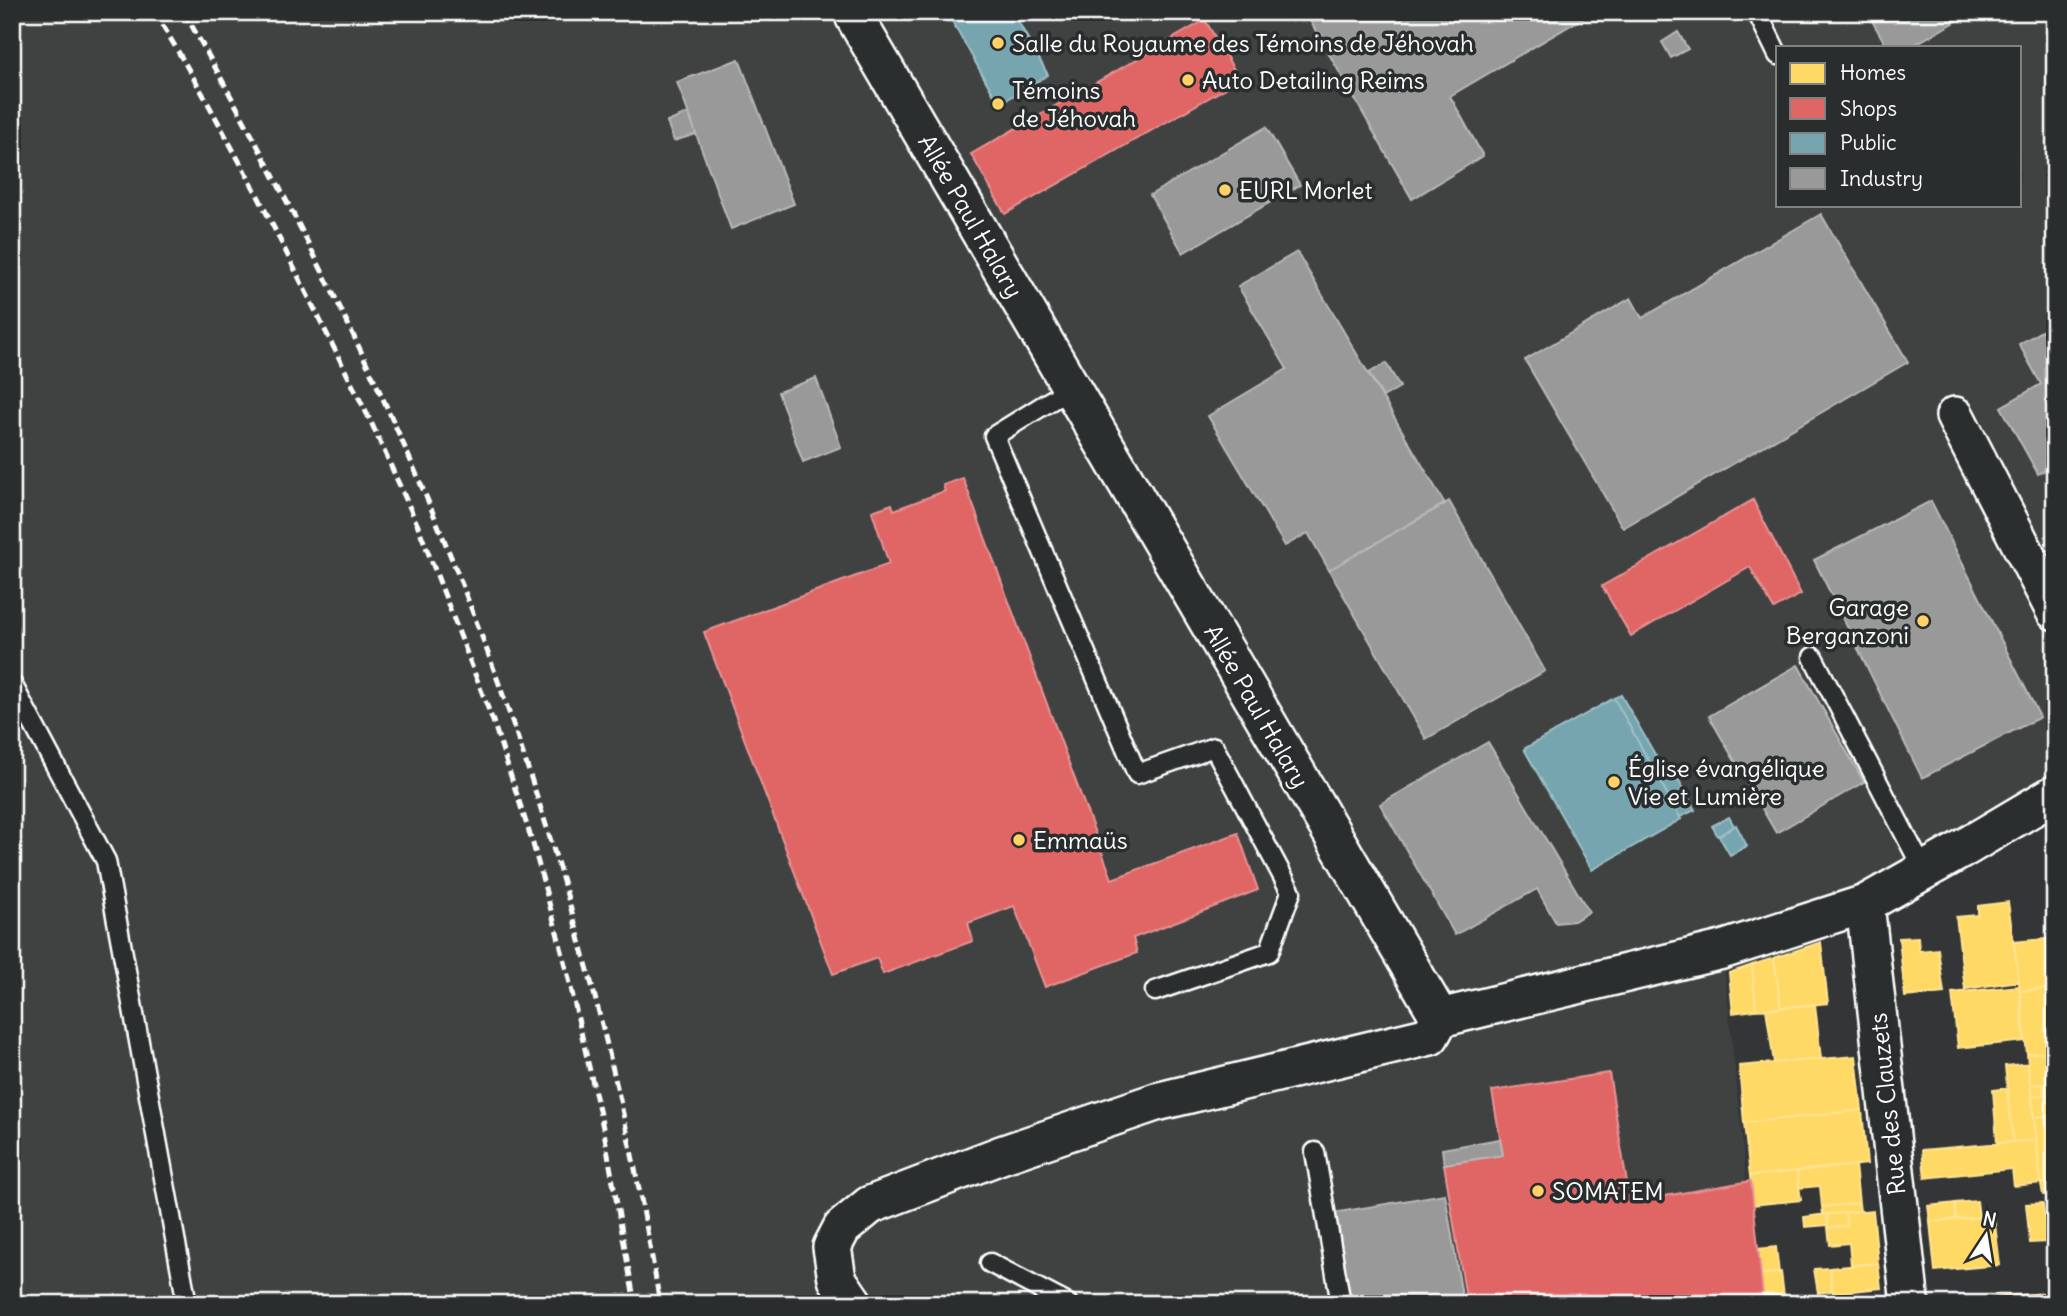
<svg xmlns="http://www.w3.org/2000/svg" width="2067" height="1316" font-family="Delius,sans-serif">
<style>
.built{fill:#404243;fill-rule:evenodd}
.homes{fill:#ffd966;stroke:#ffe494;stroke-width:2}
.shops{fill:#e06666;stroke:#e99494;stroke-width:2}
.public{fill:#76a5af;stroke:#9fc0c7;stroke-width:2}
.industry{fill:#999;stroke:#b8b8b8;stroke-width:2}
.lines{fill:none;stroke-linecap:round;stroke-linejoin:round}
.lane-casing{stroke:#fff;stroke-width:23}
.street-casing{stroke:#fff;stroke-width:42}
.lane{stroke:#2a2d2e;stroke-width:18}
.street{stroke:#2a2d2e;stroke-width:37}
.rail{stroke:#fff;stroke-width:5;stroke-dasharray:10 5;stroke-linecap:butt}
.poi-dot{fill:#ffd166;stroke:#2a2d2e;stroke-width:2.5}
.labels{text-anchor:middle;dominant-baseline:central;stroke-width:7;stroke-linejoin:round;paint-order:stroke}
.poi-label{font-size:24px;fill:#fff;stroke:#2a2d2e;text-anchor:start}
.street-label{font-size:24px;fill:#fff;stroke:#2a2d2e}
</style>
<rect width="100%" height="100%" fill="#333536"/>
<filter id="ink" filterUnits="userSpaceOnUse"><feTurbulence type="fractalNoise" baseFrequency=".0143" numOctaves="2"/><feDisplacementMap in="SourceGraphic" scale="14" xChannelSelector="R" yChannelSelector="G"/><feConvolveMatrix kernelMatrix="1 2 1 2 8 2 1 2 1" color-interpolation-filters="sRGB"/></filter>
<g filter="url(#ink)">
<path class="built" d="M12,12H2055V816L1893,903L1731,961L1725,974L1759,1304H12ZM1778,47H2020V205H1778Z"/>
<path class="homes" d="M2008,902L2019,981L1965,989L1956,917L1978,915V906Z
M1918,937L1919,951L1938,949L1944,993L1905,997L1899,938Z
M2055,938V966L2046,967L2047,989L2020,991L2014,942Z
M1821,942L1828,1003L1781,1008L1774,958Z
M1774,958L1781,1008L1756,1010L1752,965Z
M1752,965L1756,1010L1733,1013L1729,973Z
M2019,986L2025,1041L1958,1048L1952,993Z
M2055,988V1051L2027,1054L2020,991Z
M1815,1004L1821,1059L1774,1063L1766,1009Z
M2055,1051V1094L2044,1095L2043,1084L2030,1085L2027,1054Z
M1856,1056L1862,1110L1744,1123L1739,1066Z
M2028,1063L2036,1140L2013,1142L2005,1066Z
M2043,1084L2044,1095L2032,1096L2030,1085Z
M2007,1088L2013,1142L1997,1143L1993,1090Z
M2055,1094V1115L2034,1117L2032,1096Z
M1862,1110L1867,1164L1750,1176L1744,1123Z
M2055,1115V1182L2041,1184L2034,1117Z
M2036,1140L2041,1183L2014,1186L2012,1169L1925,1178L1922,1150Z
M1855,1165L1859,1203L1822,1207L1820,1186L1799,1188L1797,1171Z
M1797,1171L1801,1200L1753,1205L1750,1176Z
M2054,1182L2055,1194L2043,1195L2041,1184Z
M1977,1201L1979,1217L1956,1219L1955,1203Z
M1859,1203L1860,1211L1823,1215L1822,1207Z
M1955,1203L1956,1219L1930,1222L1928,1206Z
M2043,1203L2047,1242L2030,1243L2026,1204Z
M1873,1210L1878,1263L1851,1265L1849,1243L1830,1245L1828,1228L1847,1226L1845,1213Z
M1845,1213L1847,1226L1828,1228L1827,1214Z
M1827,1214L1828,1225L1805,1227L1804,1217Z
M1994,1216L2000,1265L1935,1271L1930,1222Z
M2055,1218V1285H2052L2045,1219Z
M1776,1247L1779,1273L1761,1274L1758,1249Z
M1878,1263L1881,1288L1833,1293L1830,1268Z
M1830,1268L1832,1291L1818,1293L1814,1269Z
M1781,1272L1785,1304H1764L1761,1274Z
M2053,1292L2054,1304H2014L2013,1296Z
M2013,1296L2014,1304H1992L1991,1298Z
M1991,1298L1992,1304H1980V1300Z
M1980,1300V1304H1942Z"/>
<path class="shops" d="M1205,20L1240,80L1005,214L971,154Z
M963,478L1112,879L1238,833L1258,890L1133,938L1137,953L1045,987L1014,906L968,923L973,941L883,974L877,958L833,974L704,632L889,564L872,511L892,504L894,510L945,491L943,485Z
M1753,500L1801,594L1774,609L1750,567L1631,636L1602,586Z
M1609,1073L1630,1202L1751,1181L1764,1304H1467L1444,1164L1503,1155L1492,1091Z"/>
<path class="public" d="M947,12H1013L1048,75L999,104Z
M1621,695L1669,779L1676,775L1695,810L1680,817L1614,698Z
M1614,698L1681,819L1592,870L1524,749Z
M1729,817L1734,826L1718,836L1712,826Z
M1736,825L1747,846L1730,855L1719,836Z"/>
<path class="industry" d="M1305,12H1593L1450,96L1483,156L1412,199Z
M1867,12H1964L1966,16L1910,47H1887Z
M1678,32L1688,49L1671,58L1662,42Z
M739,59L794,204L731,229L677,82Z
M689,113L696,134L674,141L667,122Z
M1266,127L1300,185L1183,253L1150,195Z
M1821,214L1908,362L1623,528L1525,360L1631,298L1642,318Z
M1297,252L1445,504L1329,570L1308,533L1285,546L1208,416L1287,369L1238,286Z
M2055,323V465L2038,474L2001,407L2041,384L2019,344Z
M1386,363L1400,387L1383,397L1369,373Z
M816,378L841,447L803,462L778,392Z
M1449,501L1545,671L1426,739L1329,570Z
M1931,501L2040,717L1922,778L1814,560Z
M1798,665L1864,782L1776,833L1709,716Z
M1488,742L1589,912L1574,921L1556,923L1537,889L1455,935L1380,804Z
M1500,1139L1503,1155L1444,1164L1442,1149Z
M1445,1194L1463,1302L1451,1304H1348L1333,1213Z"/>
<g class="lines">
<defs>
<path id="lane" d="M1757,12L1778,55
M1071,388L994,436L1137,774L1214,747L1291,892L1269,952L1155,991
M1813,657L1924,871
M12,684L106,861L187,1304
M1315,1152L1341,1304
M990,1263L1068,1304"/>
<path id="street" d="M854,12L855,18L1440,1018
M1955,416L2055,611
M1865,904L1910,1304
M1440,1018L1722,950L1865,904L1959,851L2055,794
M854,1304L837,1279L832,1247L842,1228L870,1205L1001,1155L1156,1102L1430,1036L1440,1018"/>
</defs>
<use href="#lane" class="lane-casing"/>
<use href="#street" class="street-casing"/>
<use href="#lane" class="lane"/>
<use href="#street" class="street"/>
<path class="rail" d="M155,12L204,96L257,194L371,422L418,526L493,721L533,844L565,962L604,1132L635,1304
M184,12C308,231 421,460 504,698C573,895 626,1098 660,1304"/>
</g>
</g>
<g class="poi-dot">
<circle cx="998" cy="43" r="7"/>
<circle cx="1188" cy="80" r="7"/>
<circle cx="998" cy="104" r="7"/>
<circle cx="1225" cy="190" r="7"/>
<circle cx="1923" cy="621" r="7"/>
<circle cx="1614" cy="782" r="7"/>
<circle cx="1019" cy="840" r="7"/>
<circle cx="1538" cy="1191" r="7"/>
</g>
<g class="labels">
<g class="poi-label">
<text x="1012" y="43">Salle du Royaume des Témoins de Jéhovah</text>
<text x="1202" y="80">Auto Detailing Reims</text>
<text x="1012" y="90">Témoins<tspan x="1012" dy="28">de Jéhovah</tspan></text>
<text x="1239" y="190">EURL Morlet</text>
<text x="1909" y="607" text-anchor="end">Garage<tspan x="1909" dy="28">Berganzoni</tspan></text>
<text x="1628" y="768">Église évangélique<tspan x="1628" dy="28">Vie et Lumière</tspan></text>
<text x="1033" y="840">Emmaüs</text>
<text x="1552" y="1191">SOMATEM</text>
</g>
<g class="street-label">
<text transform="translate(971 216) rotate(60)">Allée Paul Halary</text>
<text transform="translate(1257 706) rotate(60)">Allée Paul Halary</text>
<text transform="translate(1887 1104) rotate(-96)">Rue des Clauzets</text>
</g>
</g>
<rect width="2067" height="1316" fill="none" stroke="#2a2d2e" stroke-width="42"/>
<rect x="21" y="21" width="2025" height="1274" fill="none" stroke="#fff" stroke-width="2.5" filter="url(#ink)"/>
<rect x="1776" y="46" width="245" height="161" fill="#2a2d2e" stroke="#7f8182" stroke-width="2"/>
<rect x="1790" y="63" width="35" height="21" fill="#ffd966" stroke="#7f8182" stroke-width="2"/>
<text x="1840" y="80" font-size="21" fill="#ffffff">Homes</text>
<rect x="1790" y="98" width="35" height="21" fill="#e06666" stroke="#7f8182" stroke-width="2"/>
<text x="1840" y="116" font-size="21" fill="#ffffff">Shops</text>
<rect x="1790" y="133" width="35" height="21" fill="#76a5af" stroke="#7f8182" stroke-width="2"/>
<text x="1840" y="150" font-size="21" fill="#ffffff">Public</text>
<rect x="1790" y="168" width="35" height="21" fill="#999999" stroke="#7f8182" stroke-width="2"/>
<text x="1840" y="186" font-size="21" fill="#ffffff">Industry</text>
<g transform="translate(1986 1236) rotate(12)" stroke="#2a2d2e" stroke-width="5" paint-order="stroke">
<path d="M0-5L12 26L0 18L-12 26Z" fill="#ffffff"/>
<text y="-10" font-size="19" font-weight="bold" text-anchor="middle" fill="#ffffff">N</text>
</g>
</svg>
